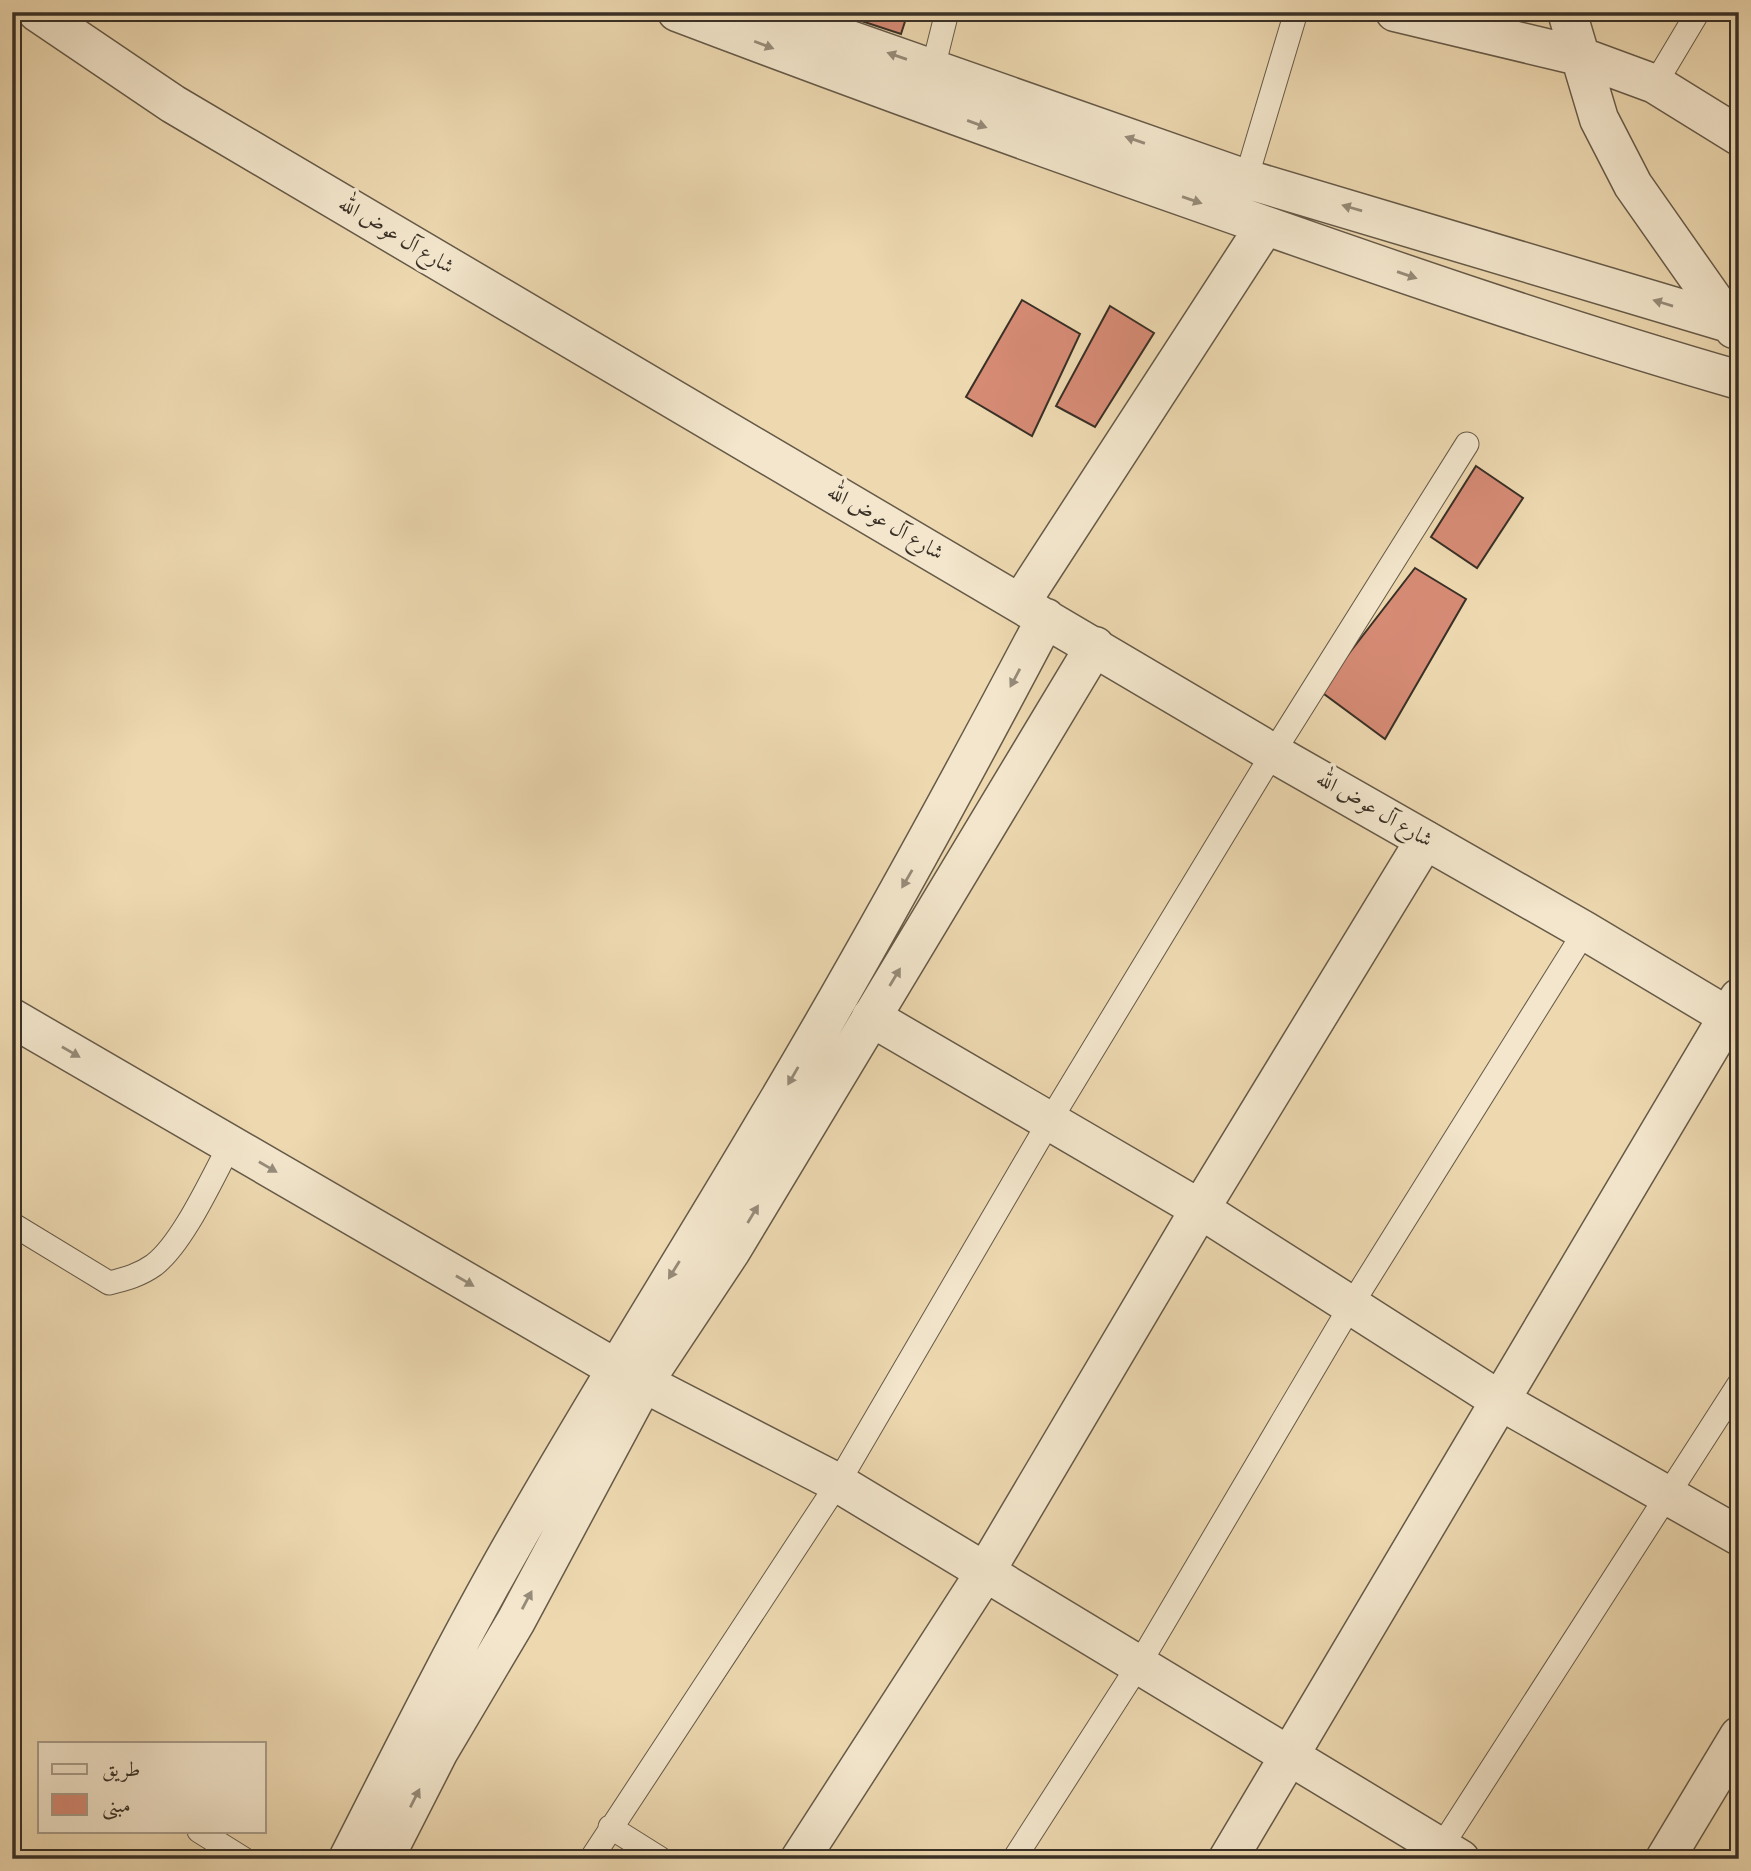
<svg xmlns="http://www.w3.org/2000/svg" width="1751" height="1871" font-family="'IM FELL English',Amiri,serif">
<style>
.building{fill:#d68b75;stroke:#393026;stroke-width:2}
.lines{fill:none;stroke-linecap:round;stroke-linejoin:round}
.service-casing{stroke:#665a48;stroke-width:25}
.minor-casing{stroke:#665a48;stroke-width:41}
.tertiary-casing{stroke:#665a48;stroke-width:41}
.service{stroke:#f3e6cc;stroke-width:23}
.minor{stroke:#f3e6cc;stroke-width:38}
.tertiary{stroke:#f3e6cc;stroke-width:38}
.oneway{fill:#968b79}
.labels{text-anchor:middle;dominant-baseline:central;stroke-width:7;stroke-linejoin:round;paint-order:stroke}
.street-label{font-size:21px;fill:#393026;stroke:#f3e6cc}
</style>
<rect width="100%" height="100%" fill="#edd8b0"/>
<filter id="stains"><feTurbulence type="fractalNoise" baseFrequency=".00286" numOctaves="4"/><feColorMatrix values="0 0 0 0 .2 0 0 0 0 .09 0 0 0 0 .02 0 0 0 .5 -.17"/></filter>
<radialGradient id="worn" r=".72"><stop offset=".6" stop-color="#630" stop-opacity="0"/><stop offset="1" stop-color="#630" stop-opacity=".3"/></radialGradient>
<path class="building" d="M834,12H908L901,34Z
M1022,300L1080,334L1032,436L966,397Z
M1110,306L1154,333L1095,427L1056,406Z
M1476,466L1523,498L1477,568L1431,537Z
M1415,568L1466,599L1385,739L1320,691Z"/>
<g class="lines">
<defs>
<path id="service" d="M933,68L947,12
M1655,84L1698,12
M1246,179L1296,12
M12,1224L109,1283C126,1279 140,1275 154,1265C183,1243 212,1178 230,1145
M610,1827L661,1859
M199,1831L244,1859
M1436,1855L1739,1384
M591,1859L838,1483L1049,1122L1273,753L1467,444
M1014,1859L1138,1666L1350,1307L1585,931"/>
<path id="minor" d="M677,12C859,81 1041,147 1224,211C1394,271 1565,330 1739,380
M770,12L1246,179L1729,323
M1395,12L1579,56L1655,84L1739,136
M1567,12L1599,119L1633,185L1734,329
M1021,602L1265,226
M871,1017L1200,1209L1499,1400L1739,1536
M615,1368L838,1483L1460,1859
M800,1859L984,1574L1200,1209L1425,840
M1228,1859L1739,998
M1665,1859L1739,1736"/>
<path id="tertiary" d="M37,12L173,104L1273,753L1585,931L1739,1023
M12,1018L615,1368
M348,1859C401,1755 453,1650 511,1548C593,1403 683,1262 768,1118C866,954 957,787 1046,618
M384,1859L439,1751L516,1621L644,1382L731,1251L1095,646"/>
</defs>
<use href="#service" class="service-casing"/>
<use href="#minor" class="minor-casing"/>
<use href="#tertiary" class="tertiary-casing"/>
<use href="#service" class="service"/>
<use href="#minor" class="minor"/>
<use href="#tertiary" class="tertiary"/>
</g>
<defs><path id="oneway-solid" d="M-6-.8H1V-3.2L6.5 0L1 3.2V.8H-6Z" transform="scale(1.75)"/></defs>
<g class="oneway">
<use href="#oneway-solid" transform="translate(764 45) rotate(21)"/>
<use href="#oneway-solid" transform="translate(897 56) rotate(-161)"/>
<use href="#oneway-solid" transform="translate(977 124) rotate(20)"/>
<use href="#oneway-solid" transform="translate(1135 140) rotate(-161)"/>
<use href="#oneway-solid" transform="translate(1192 200) rotate(19)"/>
<use href="#oneway-solid" transform="translate(1352 208) rotate(-164)"/>
<use href="#oneway-solid" transform="translate(1407 275) rotate(19)"/>
<use href="#oneway-solid" transform="translate(1663 303) rotate(-163)"/>
<use href="#oneway-solid" transform="translate(1015 678) rotate(118)"/>
<use href="#oneway-solid" transform="translate(907 879) rotate(120)"/>
<use href="#oneway-solid" transform="translate(895 977) rotate(-59)"/>
<use href="#oneway-solid" transform="translate(71 1052) rotate(30)"/>
<use href="#oneway-solid" transform="translate(793 1076) rotate(120)"/>
<use href="#oneway-solid" transform="translate(268 1167) rotate(30)"/>
<use href="#oneway-solid" transform="translate(753 1214) rotate(-59)"/>
<use href="#oneway-solid" transform="translate(674 1270) rotate(122)"/>
<use href="#oneway-solid" transform="translate(465 1281) rotate(30)"/>
<use href="#oneway-solid" transform="translate(527 1600) rotate(-62)"/>
<use href="#oneway-solid" transform="translate(415 1798) rotate(-63)"/>
</g>
<g class="labels">
<g class="street-label">
<text transform="translate(396 236) rotate(31)">شارع آل عوض الله</text>
<text transform="translate(885 523) rotate(30)">شارع آل عوض الله</text>
<text transform="translate(1374 810) rotate(30)">شارع آل عوض الله</text>
</g>
</g>
<rect width="1751" height="1871" fill="none" stroke="#edd8b0" stroke-width="42"/>
<rect x="14" y="14" width="1723" height="1843" fill="none" stroke="#393026" stroke-width="3.5"/>
<rect x="21" y="21" width="1709" height="1829" fill="none" stroke="#393026" stroke-width="2"/>
<rect x="38" y="1742" width="228" height="91" fill="#f3e6cc" stroke="#a99d8a" stroke-width="2"/>
<rect x="52" y="1764" width="35" height="10" fill="#f3e6cc" stroke="#a99d8a" stroke-width="2"/>
<text x="102" y="1776" font-size="21" fill="#393026">طريق</text>
<rect x="52" y="1794" width="35" height="21" fill="#d68b75" stroke="#a99d8a" stroke-width="2"/>
<text x="102" y="1812" font-size="21" fill="#393026">مبنى</text>
<rect width="100%" height="100%" filter="url(#stains)"/>
<rect width="100%" height="100%" fill="url(#worn)"/>
</svg>
